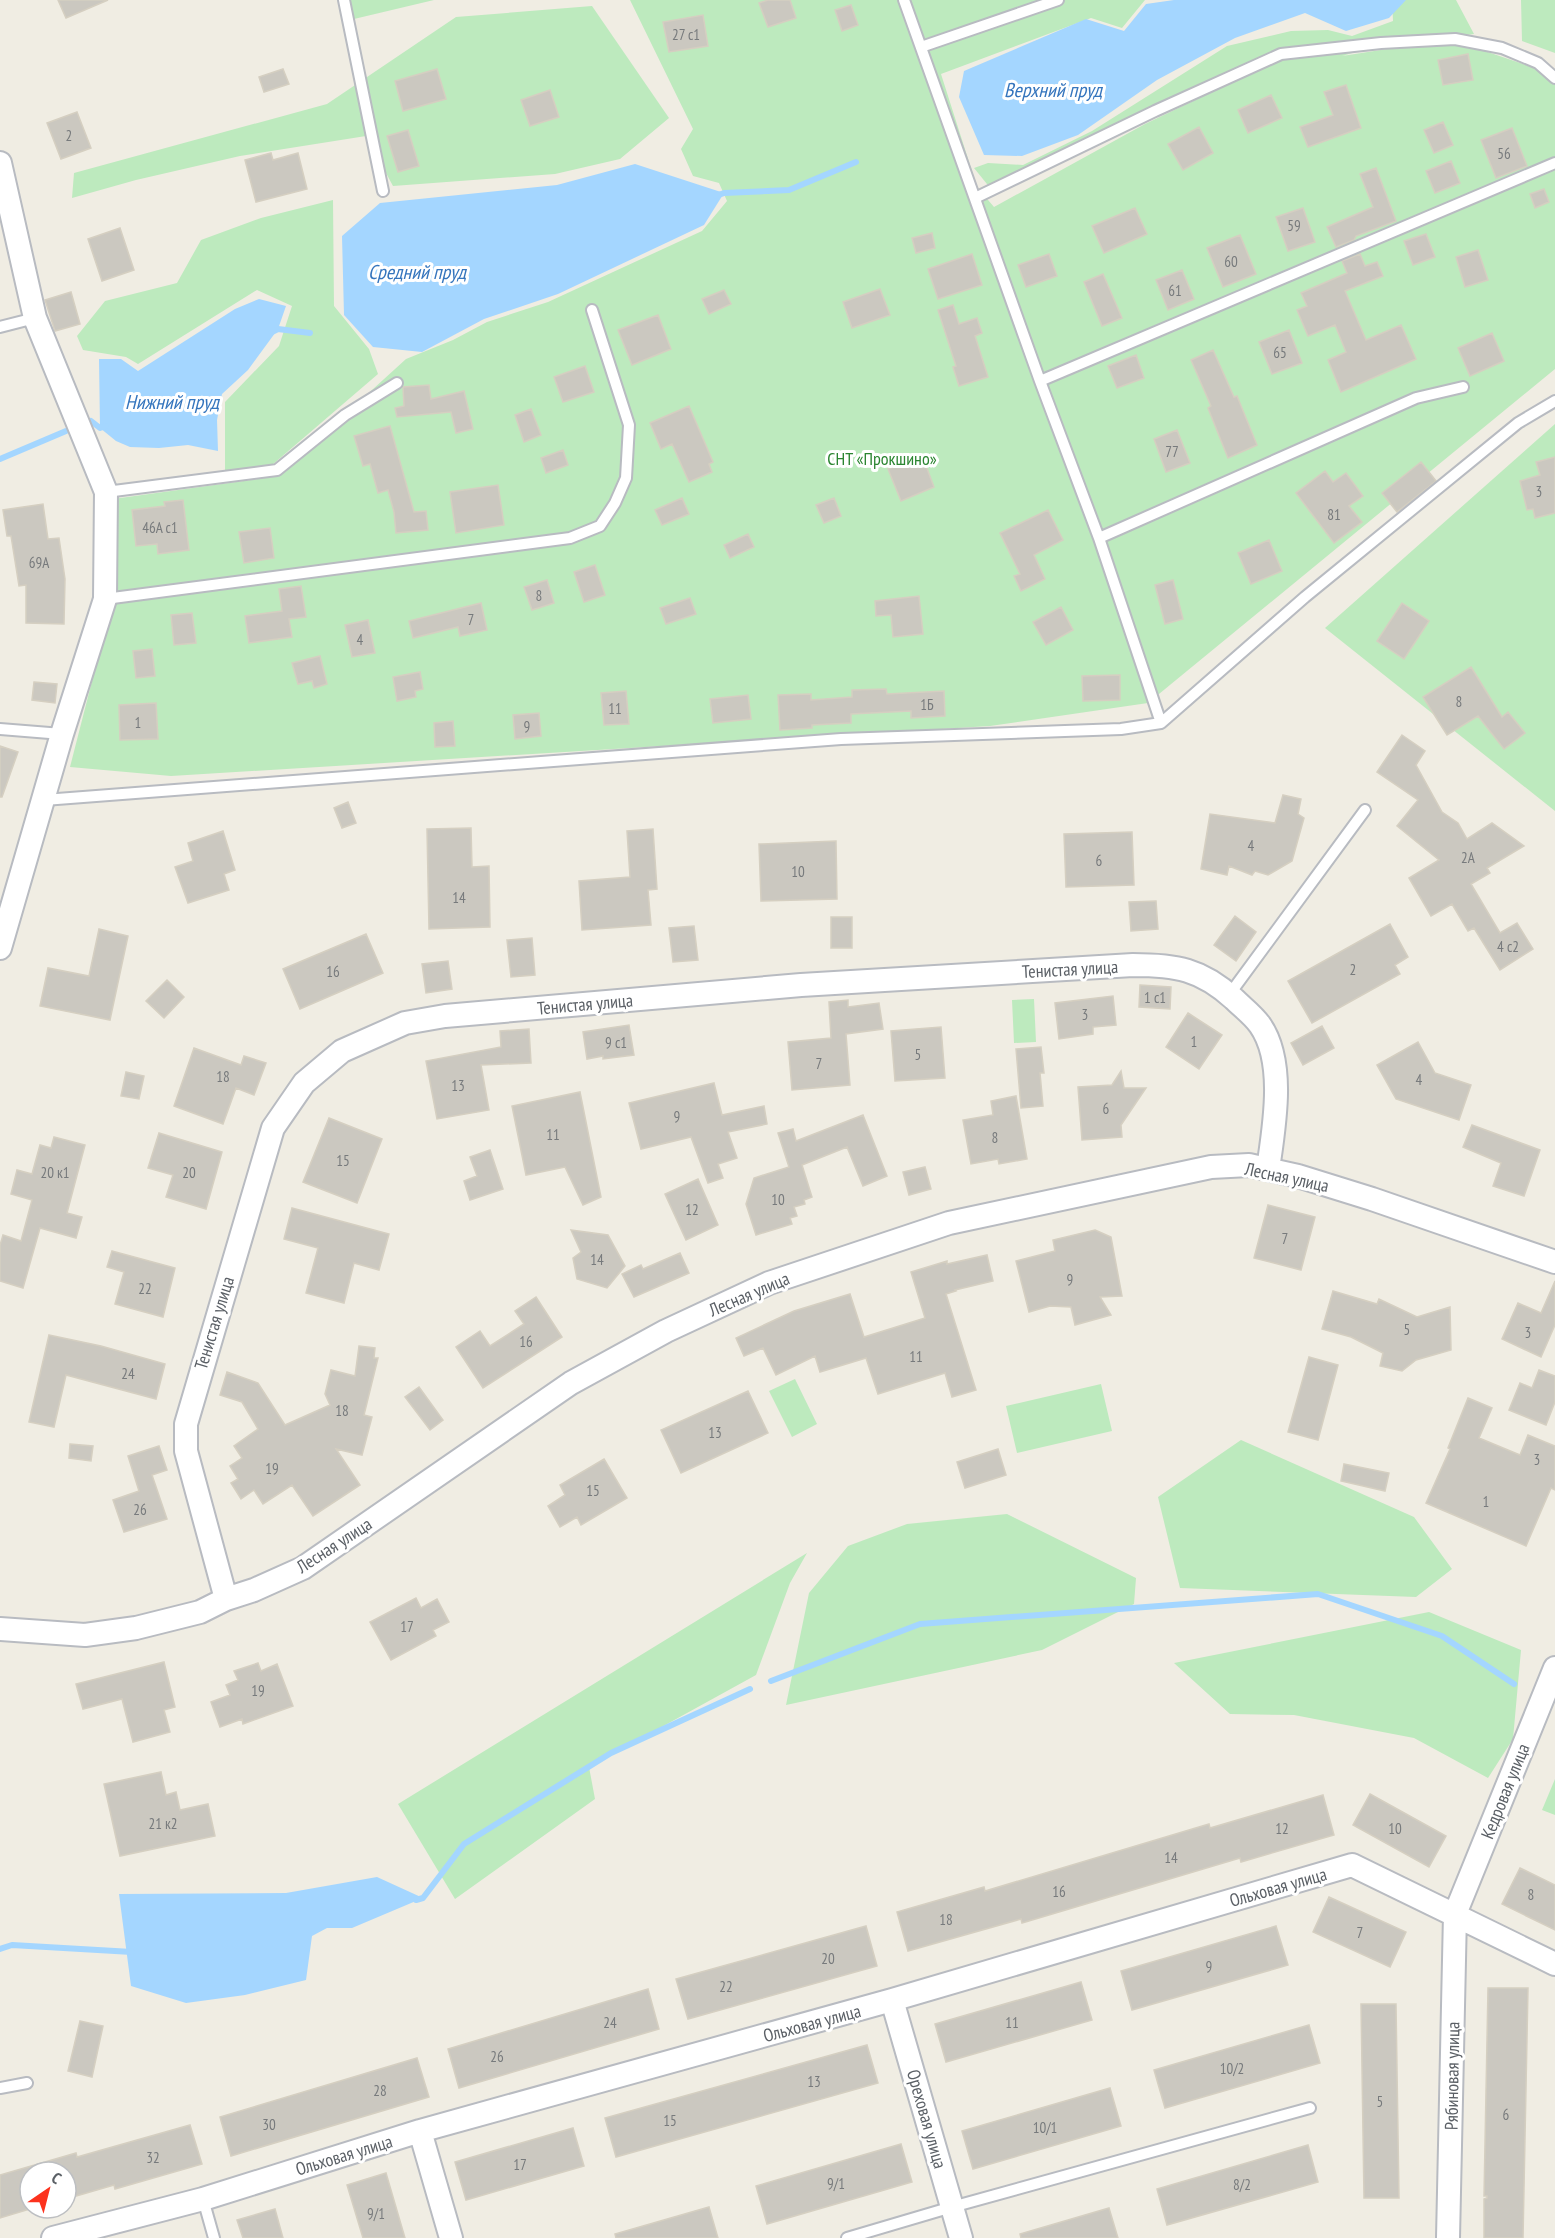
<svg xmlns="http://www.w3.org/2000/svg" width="1555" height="2238" font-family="'PT Sans Narrow',sans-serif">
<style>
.green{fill:#bdeabe}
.water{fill:#a4d6ff}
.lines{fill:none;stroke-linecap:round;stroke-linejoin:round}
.stream{stroke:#a4d6ff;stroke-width:6}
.building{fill:#cbc8c0;stroke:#d5cfc1;stroke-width:1.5}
.service-casing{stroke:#b8bbc1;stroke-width:14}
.minor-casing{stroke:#b8bbc1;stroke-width:26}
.service{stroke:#fff;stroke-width:10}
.minor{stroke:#fff;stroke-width:22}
.labels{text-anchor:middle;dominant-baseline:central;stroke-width:6;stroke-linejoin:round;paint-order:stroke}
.number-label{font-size:15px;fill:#777a7c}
.park-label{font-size:18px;fill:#2b8531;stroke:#fff}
.street-label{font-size:18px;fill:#5b6066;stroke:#fff}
.water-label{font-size:20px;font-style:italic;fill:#3575bd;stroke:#fff}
</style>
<rect width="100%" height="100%" fill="#f0ede3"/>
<path class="green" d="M349,0H434L354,19Z
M630,0H1145L1122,28L1091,18L941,74L977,187L994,207L1145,124L1233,82L1180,94L991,189L974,168L988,163L1023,165L1092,131L1227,46L1291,31L1328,30L1352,36L1393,21L1392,0H1456L1474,34L1373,47L1342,56L1426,43L1470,46L1555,75V369L1148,703L990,726L171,776L70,767L101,646L113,499L265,478L283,471L406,359L453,340L487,322L548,302L702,231L727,201L719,183L693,176L681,149L693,129Z
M1521,0H1555V53L1522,41Z
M592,6L669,118L620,159L555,174L393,186L366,136L240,156L136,180L72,198L74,173L327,104L456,17Z
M333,200L334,306L369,349L378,374L272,465L225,471V402L279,346L292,306L257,290L138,364L126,357L83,350L77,336L105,301L177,283L201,240L261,218Z
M1555,424V811L1325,628Z
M1034,999L1036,1042L1014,1043L1012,1000Z
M795,1379L817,1424L792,1437L769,1391Z
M1101,1384L1112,1431L1017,1453L1006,1406Z
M1241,1440L1414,1517L1452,1569L1416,1597L1180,1588L1158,1497Z
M1007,1514L1136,1578L1134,1604L1042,1650L786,1705L809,1593L848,1546L907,1524Z
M807,1553L790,1583L756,1675L589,1767L595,1799L455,1899L398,1804Z
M1429,1612L1521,1650L1513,1739L1488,1778L1414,1738L1294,1715L1230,1714L1174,1663Z
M1555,1779V1815L1542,1810Z"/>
<path class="water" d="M1174,0H1406L1389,18L1346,31L1305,13L1235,38L1157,80L1078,135L1022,156L984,155L959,97L964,71L1086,19L1124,31L1146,4Z
M635,164L724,193L704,225L558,294L484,319L422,352L373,347L344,315L342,236L380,203L557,185Z
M259,299L286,306L278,329L248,370L222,394L217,420L218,451L188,445L159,448L130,447L116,441L100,428L99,359H121L138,371L235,309Z
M377,1877L423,1898L352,1928H327L312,1936L306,1980L245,1995L186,2003L131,1986L119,1894L286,1893Z"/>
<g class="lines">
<path class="stream" d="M716,196L724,193L789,190L856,162
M272,332L278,329L310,333
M91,421L100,428L106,426
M0,459L66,431
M771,1681L920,1624L1318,1594L1442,1636L1514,1684
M416,1900L423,1898L464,1844L611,1753L750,1689
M0,1949L12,1945L132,1952"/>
</g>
<path class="building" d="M58,0H108L66,18Z
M768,0H790L796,18L768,27L759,3Z
M851,5L858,25L842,31L835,10Z
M703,15L708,46L669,52L663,22Z
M1468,54L1473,80L1443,85L1438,60Z
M283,69L289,84L264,92L259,77Z
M437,69L446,99L403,111L395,81Z
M1346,85L1361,128L1308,147L1300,127L1333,115L1324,92Z
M550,90L559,117L530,126L521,100Z
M1271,95L1282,118L1248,133L1238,110Z
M77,112L91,148L61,159L47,123Z
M1443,122L1453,145L1434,153L1424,130Z
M1199,127L1213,153L1183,170L1168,144Z
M1512,128L1527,166L1496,178L1481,140Z
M408,130L419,166L398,172L387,136Z
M271,153L273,160L298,153L307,189L256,202L245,160Z
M1451,161L1460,183L1435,193L1426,171Z
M1376,168L1396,221L1356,236L1354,240L1336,247L1327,227L1373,207L1360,174Z
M1544,189L1549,202L1535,208L1530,194Z
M1135,208L1147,234L1104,253L1092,226Z
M1303,208L1315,242L1288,251L1276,217Z
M120,228L134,270L102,281L88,239Z
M932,233L935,248L916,253L912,238Z
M1426,234L1435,257L1413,265L1404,241Z
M1240,235L1256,274L1223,287L1207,248Z
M1478,250L1488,280L1465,287L1456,257Z
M972,254L982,285L938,299L928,269Z
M1049,254L1057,276L1026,287L1018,265Z
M1360,254L1365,266L1377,262L1383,276L1345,291L1366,340L1401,325L1416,359L1341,392L1328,360L1346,352L1335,325L1308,336L1297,310L1307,306L1301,293L1347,273L1342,261Z
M1182,270L1194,299L1168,310L1156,280Z
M1103,274L1122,318L1102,326L1084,282Z
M880,289L890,315L852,328L843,302Z
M724,290L731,304L709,314L702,299Z
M71,292L80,324L55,331L45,300Z
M953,305L959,324L977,318L982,333L975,336L988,377L959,386L953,367L956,366L938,310Z
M658,315L671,349L632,365L618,330Z
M1289,330L1302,363L1272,374L1259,342Z
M1492,333L1504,361L1470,376L1458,348Z
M1213,350L1234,397L1237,396L1257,445L1228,458L1208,408L1211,406L1191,360Z
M1136,355L1144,378L1117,388L1108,366Z
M585,366L594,392L563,402L554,377Z
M429,385L431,399L464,391L473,429L456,433L451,412L397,417L395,408L404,406L403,387Z
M689,406L713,462L709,464L712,472L689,482L672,444L661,449L650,423Z
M531,409L541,435L524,442L515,415Z
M390,426L414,512L426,511L428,530L396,533L394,512L388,490L378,493L370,464L363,466L354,436Z
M1177,430L1190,463L1166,472L1154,439Z
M563,450L568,465L546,473L541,458Z
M922,455L934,487L901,501L888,469Z
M1555,457V513L1535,518L1533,509L1527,510L1520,481L1540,475L1536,462Z
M1421,462L1436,481L1397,512L1382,493Z
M1325,471L1333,482L1346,473L1363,496L1349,506L1362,522L1334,543L1296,493Z
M498,485L504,525L456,533L450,492Z
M682,498L689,514L662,525L655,510Z
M834,498L841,516L824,523L816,505Z
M183,500L189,550L158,554L157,544L136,546L132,510L165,506L164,502Z
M43,504L48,539L59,538L65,579L64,624L26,623V585L19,586L11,536H7L3,510Z
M1048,510L1063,540L1034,555L1045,579L1021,591L1014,576L1020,574L1000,533Z
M270,528L274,558L244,563L239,532Z
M748,534L754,547L730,558L724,545Z
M1269,540L1282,571L1251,584L1238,553Z
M595,565L605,595L584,602L574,572Z
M547,580L554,603L532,610L524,587Z
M1173,580L1183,619L1165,624L1155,585Z
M301,586L306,617L289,619L292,637L249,643L245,616L282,611L279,589Z
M919,596L923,634L893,637L891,615L876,616L875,601Z
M690,598L696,614L666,624L660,608Z
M481,603L487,630L460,636L458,627L413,638L409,621Z
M1402,603L1429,621L1404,659L1377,641Z
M1061,607L1073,630L1046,645L1033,622Z
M192,613L196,643L174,645L171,615Z
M368,620L375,653L352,657L345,625Z
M152,649L155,676L136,678L133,651Z
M320,656L327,684L314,688L312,681L298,684L292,663Z
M1471,667L1502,717L1508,712L1525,733L1504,749L1478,716L1447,735L1423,697Z
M420,672L423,689L415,691L416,697L397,701L393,677Z
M1120,675V700L1083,701L1082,676Z
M34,682L57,684L55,703L32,700Z
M886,689L887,694L944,691L945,716L911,718V711L851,714V723L812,725V728L780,730L778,695L811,694V700L852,697V690Z
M626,691L629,724L604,725L601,693Z
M748,695L751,719L713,723L710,699Z
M156,703L158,739L120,740L119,705Z
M539,713L541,736L515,739L513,715Z
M453,721L455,746L435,747L434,723Z
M1402,735L1425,751L1416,765L1442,812L1458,823L1467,839L1492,823L1524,846L1487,868L1490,873L1471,884L1500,933L1517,923L1533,949L1500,970L1474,928L1468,931L1452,904L1431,916L1409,878L1439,860L1397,826L1418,800L1377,772Z
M0,746L18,752L2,797H0Z
M1283,795L1301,799L1298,814L1304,818L1292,861L1268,875L1255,871L1252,875L1229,866L1227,875L1201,869L1210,814L1275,823Z
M348,802L356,823L342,828L334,808Z
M471,828L472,867L489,866L490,927L429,929L427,829Z
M653,829L657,889L648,890L651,925L582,930L579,881L630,877L627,831Z
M223,831L235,870L224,874L229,890L188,903L175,867L193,861L188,843Z
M1132,832L1134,885L1066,887L1064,834Z
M836,841L837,899L761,901L759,844Z
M1156,901L1158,929L1131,931L1129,902Z
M1235,916L1256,932L1236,961L1214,945Z
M831,917H852V948H831Z
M1390,924L1408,957L1395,965L1400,974L1312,1023L1288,981Z
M694,926L698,960L673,962L669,928Z
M99,929L128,936L110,1020L40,1006L48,968L89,976Z
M366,934L383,973L300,1009L283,969Z
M532,938L535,975L511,977L507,940Z
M448,961L452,989L426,993L422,964Z
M167,980L184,997L164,1018L146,1001Z
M1140,985L1171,987L1170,1009L1139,1007Z
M1113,996L1116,1025L1093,1027V1034L1059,1039L1055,1003Z
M848,1000V1007L879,1003L883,1029L846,1034L850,1085L792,1090L788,1042L831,1038L829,1002Z
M1188,1013L1222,1035L1199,1069L1166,1047Z
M629,1025L634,1055L603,1059V1056L587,1059L583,1032Z
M1322,1026L1334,1048L1303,1065L1291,1043Z
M941,1027L945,1078L895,1081L891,1031Z
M529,1029L531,1063L481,1065L489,1110L437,1119L426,1061L501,1047L500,1031Z
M1418,1042L1435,1073L1471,1085L1459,1120L1396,1099L1377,1065Z
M1041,1047L1044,1073H1040L1043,1106L1021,1108L1016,1049Z
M194,1048L241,1065L244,1056L266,1063L254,1095L236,1088L223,1124L174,1106Z
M1121,1071L1124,1088H1146L1121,1125L1122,1137L1082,1140L1078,1087L1112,1085Z
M126,1072L144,1076L139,1099L121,1096Z
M714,1083L722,1115L764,1106L767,1124L728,1132L737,1158L718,1164L723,1178L708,1183L691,1137L641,1149L629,1103Z
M580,1092L601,1197L583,1205L565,1167L526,1175L512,1106Z
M1016,1096L1027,1159L999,1164L998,1159L971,1164L963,1120L993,1115L991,1101Z
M863,1115L887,1176L863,1186L847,1147L802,1165L812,1197L804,1200L805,1204L794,1207L797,1216L790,1218L792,1224L756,1235L746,1204L754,1178L789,1167L778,1133L793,1129L796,1141Z
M329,1118L382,1139L357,1203L303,1182Z
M1472,1125L1540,1150L1524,1196L1493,1186L1501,1163L1463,1147Z
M159,1133L222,1152L206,1209L166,1197L173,1175L148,1168Z
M54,1137L85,1145L67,1213L82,1217L76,1238L40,1228L23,1288L0,1281V1245L3,1235L21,1241L32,1200L11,1194L17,1170L32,1174L40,1145L51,1148Z
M490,1150L503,1189L470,1200L464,1181L477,1176L470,1157Z
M925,1167L931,1189L909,1195L903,1172Z
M698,1179L718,1225L686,1240L665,1194Z
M1268,1205L1315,1217L1301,1270L1254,1258Z
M292,1208L389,1234L379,1270L354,1263L344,1303L306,1293L318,1248L284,1239Z
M571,1230L608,1235L625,1266L607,1288L577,1279L573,1258L581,1252Z
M1095,1230L1111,1237L1122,1296L1100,1297L1111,1315L1075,1325L1071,1307L1050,1306L1029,1312L1016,1261L1055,1251L1053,1240Z
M112,1251L175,1268L163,1317L115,1304L124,1272L107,1267Z
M680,1253L689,1273L634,1297L622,1274L641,1265L643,1269Z
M987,1255L993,1281L955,1290L956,1291L946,1294L976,1390L952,1397L945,1373L878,1394L866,1358L820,1372L815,1356L776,1375L763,1348L744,1356L736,1338L794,1311L850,1294L864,1337L925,1318L911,1272L947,1261V1264Z
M1555,1281V1325L1541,1357L1502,1339L1518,1303L1541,1313Z
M1333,1291L1377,1304L1379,1299L1417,1317L1450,1307L1451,1350L1416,1360L1402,1371L1380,1366L1383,1353L1351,1337L1322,1329Z
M536,1297L562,1337L483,1388L456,1347L480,1331L490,1346L524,1324L515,1311Z
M49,1335L101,1346L165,1364L156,1399L66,1375L54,1427L29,1422Z
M359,1346L375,1348L374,1358H378L364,1415L372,1417L362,1455L336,1449L360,1485L313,1516L292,1485L263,1504L254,1490L241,1499L231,1483L238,1479L230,1466L242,1458L234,1446L258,1429L242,1402L220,1395L227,1372L258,1383L285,1425L330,1405L325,1394L331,1370L355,1376Z
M1309,1357L1338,1365L1318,1440L1288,1432Z
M1539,1370L1555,1376V1402L1546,1425L1509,1410L1520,1383L1532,1388Z
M419,1387L443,1420L430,1430L405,1397Z
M748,1391L768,1433L681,1473L661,1430Z
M1468,1398L1492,1408L1479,1438L1520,1455L1528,1435L1555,1446V1490L1551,1488L1526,1546L1426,1503L1450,1449L1448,1448Z
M70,1444L93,1446L91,1461L69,1458Z
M159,1446L167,1470L152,1475L167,1519L124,1532L113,1500L139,1491L128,1456Z
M998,1449L1006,1475L965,1488L957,1462Z
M604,1459L627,1498L581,1525L577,1517L560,1527L548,1506L565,1495L560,1485Z
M1344,1464L1389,1473L1385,1491L1341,1481Z
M416,1598L421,1608L437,1599L449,1622L433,1630L436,1636L391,1660L370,1622Z
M164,1662L175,1707L164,1710L170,1732L133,1742L122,1699L83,1709L76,1684Z
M258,1663L261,1671L277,1664L293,1706L243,1724L242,1719L220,1727L211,1702L230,1695L226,1685L238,1680L234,1671Z
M161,1772L166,1795L176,1792L180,1810L208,1804L215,1836L120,1856L104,1784Z
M1370,1794L1446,1836L1429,1867L1353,1825Z
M1323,1795L1334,1835L1241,1862L1240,1858L1022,1923L1021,1919L908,1951L897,1912L984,1887L985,1891L1209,1824L1210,1828Z
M1520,1868L1555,1885V1930L1502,1904Z
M1329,1897L1406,1932L1390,1967L1313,1932Z
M866,1926L877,1966L688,2019L676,1979Z
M1276,1926L1288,1965L1132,2010L1121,1971Z
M1081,1982L1092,2020L946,2062L935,2024Z
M1488,1988H1528L1523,2238H1484V2199L1487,2198V2196H1484Z
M648,1989L659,2029L459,2088L448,2049Z
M1361,2004H1396L1399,2198H1364Z
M80,2021L103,2026L92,2077L68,2071Z
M1309,2025L1320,2063L1165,2108L1154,2070Z
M867,2045L878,2083L616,2157L605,2118Z
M417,2058L429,2097L231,2156L220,2117Z
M1110,2088L1121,2126L973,2169L962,2131Z
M190,2125L202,2164L115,2189L114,2185L66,2199V2172H30V2209L0,2218V2175L76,2153L77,2157Z
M573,2128L584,2166L466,2200L455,2162Z
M901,2144L912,2182L767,2224L756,2186Z
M1308,2145L1318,2182L1167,2225L1157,2189Z
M386,2173L405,2238H363L347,2185Z
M709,2207L718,2238H616L615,2234Z
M1109,2208L1118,2238H1021L1020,2234Z
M275,2209L283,2238H243L237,2220Z"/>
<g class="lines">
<defs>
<path id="service" d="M344,0L383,191
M904,0L1040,381L1099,538L1161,723
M921,47L1058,0
M975,198L1155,111L1281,54L1381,43L1455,39L1502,48L1538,63L1555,78
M0,327L35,318
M1040,381L1555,163
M106,492L277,470L345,415L397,383
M1099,538L1416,398L1463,387
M105,599L570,538L600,526L615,503L626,478L629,425L592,310
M0,729L62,734
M44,800L841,739L1121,729L1161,723L1305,597L1518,423L1555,401
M1229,995L1365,810
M0,2088L27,2083
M203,2199L214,2238
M847,2238L952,2207L1310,2108"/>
<path id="minor" d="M0,163L35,318L106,492L105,599L62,734L0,948
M226,1599L186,1451V1424L273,1128L304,1083L342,1051L405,1023L445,1016L801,985L1133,965C1176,965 1201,969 1234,999C1242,1007 1253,1015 1260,1025C1286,1062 1274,1127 1268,1169
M0,1629L85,1635L136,1628L200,1612L226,1599L254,1590L303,1568L571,1383L666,1331L769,1283L949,1223L1211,1167L1249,1165L1298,1176L1372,1199L1555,1262
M892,2000L961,2238
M420,2131L451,2238
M53,2238L203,2199L420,2131L892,2000L1352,1865L1555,1964
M1448,2238L1455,1914L1555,1668"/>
</defs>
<use href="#service" class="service-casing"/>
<use href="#minor" class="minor-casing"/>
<use href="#service" class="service"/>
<use href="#minor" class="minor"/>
</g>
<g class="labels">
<g class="number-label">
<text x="686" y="34">27 с1</text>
<text x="69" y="135">2</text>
<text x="1504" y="153">56</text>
<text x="1294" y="225">59</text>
<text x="1231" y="261">60</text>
<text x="1175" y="290">61</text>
<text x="1280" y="352">65</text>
<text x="1172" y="451">77</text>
<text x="1539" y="491">3</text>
<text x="1334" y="514">81</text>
<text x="160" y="527">46А с1</text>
<text x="39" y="562">69А</text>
<text x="539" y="595">8</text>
<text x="471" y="619">7</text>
<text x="360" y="639">4</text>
<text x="1459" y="701">8</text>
<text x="927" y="704">1Б</text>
<text x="615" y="708">11</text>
<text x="138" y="722">1</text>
<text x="527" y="726">9</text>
<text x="1251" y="845">4</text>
<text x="1468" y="857">2А</text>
<text x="1099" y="860">6</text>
<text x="798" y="871">10</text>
<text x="459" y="897">14</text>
<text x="1508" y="946">4 с2</text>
<text x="1353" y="969">2</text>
<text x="333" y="971">16</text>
<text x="1155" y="997">1 с1</text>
<text x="1085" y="1014">3</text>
<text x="1194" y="1041">1</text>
<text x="616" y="1042">9 с1</text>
<text x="918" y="1054">5</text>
<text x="819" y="1063">7</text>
<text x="223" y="1076">18</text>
<text x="1419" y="1079">4</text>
<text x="458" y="1085">13</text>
<text x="1106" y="1108">6</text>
<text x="677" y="1116">9</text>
<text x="553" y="1134">11</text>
<text x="995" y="1137">8</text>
<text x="343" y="1160">15</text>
<text x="55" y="1172">20 к1</text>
<text x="189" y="1172">20</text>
<text x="778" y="1199">10</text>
<text x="692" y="1209">12</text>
<text x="1285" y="1238">7</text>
<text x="597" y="1259">14</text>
<text x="1070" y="1279">9</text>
<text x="145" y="1288">22</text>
<text x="1407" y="1329">5</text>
<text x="1528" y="1332">3</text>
<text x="526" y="1341">16</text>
<text x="916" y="1356">11</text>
<text x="128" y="1373">24</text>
<text x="342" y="1410">18</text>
<text x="715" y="1432">13</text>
<text x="1537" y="1459">3</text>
<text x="272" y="1468">19</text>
<text x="593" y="1490">15</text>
<text x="1486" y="1501">1</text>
<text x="140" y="1509">26</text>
<text x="407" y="1626">17</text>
<text x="258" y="1690">19</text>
<text x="163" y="1823">21 к2</text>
<text x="1282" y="1828">12</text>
<text x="1395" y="1828">10</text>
<text x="1171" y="1857">14</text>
<text x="1059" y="1891">16</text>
<text x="1531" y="1894">8</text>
<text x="946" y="1919">18</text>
<text x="1360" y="1932">7</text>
<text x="828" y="1958">20</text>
<text x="1209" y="1966">9</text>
<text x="726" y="1986">22</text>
<text x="610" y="2022">24</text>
<text x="1012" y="2022">11</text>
<text x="497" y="2056">26</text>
<text x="1232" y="2068">10/2</text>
<text x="814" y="2081">13</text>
<text x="380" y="2090">28</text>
<text x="1380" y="2101">5</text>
<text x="1506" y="2114">6</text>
<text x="670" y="2120">15</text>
<text x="269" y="2124">30</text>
<text x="1045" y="2127">10/1</text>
<text x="153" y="2157">32</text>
<text x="520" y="2164">17</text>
<text x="836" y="2183">9/1</text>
<text x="1242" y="2184">8/2</text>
<text x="376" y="2213">9/1</text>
</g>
<g class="park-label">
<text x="882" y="458">СНТ «Прокшино»</text>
</g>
<g class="street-label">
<text transform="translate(1070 969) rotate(-3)">Тенистая улица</text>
<text transform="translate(585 1004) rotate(-5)">Тенистая улица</text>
<text transform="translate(1287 1177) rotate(12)">Лесная улица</text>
<text transform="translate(749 1294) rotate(-23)">Лесная улица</text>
<text transform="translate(214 1323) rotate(-73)">Тенистая улица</text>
<text transform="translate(334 1545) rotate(-33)">Лесная улица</text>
<text transform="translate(1505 1791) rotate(-68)">Кедровая улица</text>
<text transform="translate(1278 1887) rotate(-16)">Ольховая улица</text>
<text transform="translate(812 2023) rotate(-15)">Ольховая улица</text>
<text transform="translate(1452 2076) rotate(-89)">Рябиновая улица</text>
<text transform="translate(927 2119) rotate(74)">Ореховая улица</text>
<text transform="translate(344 2155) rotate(-17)">Ольховая улица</text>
</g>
<g class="water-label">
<text x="1053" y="90">Верхний пруд</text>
<text x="417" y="272">Средний пруд</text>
<text x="172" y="402">Нижний пруд</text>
</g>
</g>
<g transform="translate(48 2190) rotate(35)"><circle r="28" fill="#ffffff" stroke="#bdbfc2" stroke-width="1.5"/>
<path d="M0-4.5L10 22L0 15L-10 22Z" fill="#fc321d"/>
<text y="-9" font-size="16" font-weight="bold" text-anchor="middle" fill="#5b6066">С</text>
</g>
</svg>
